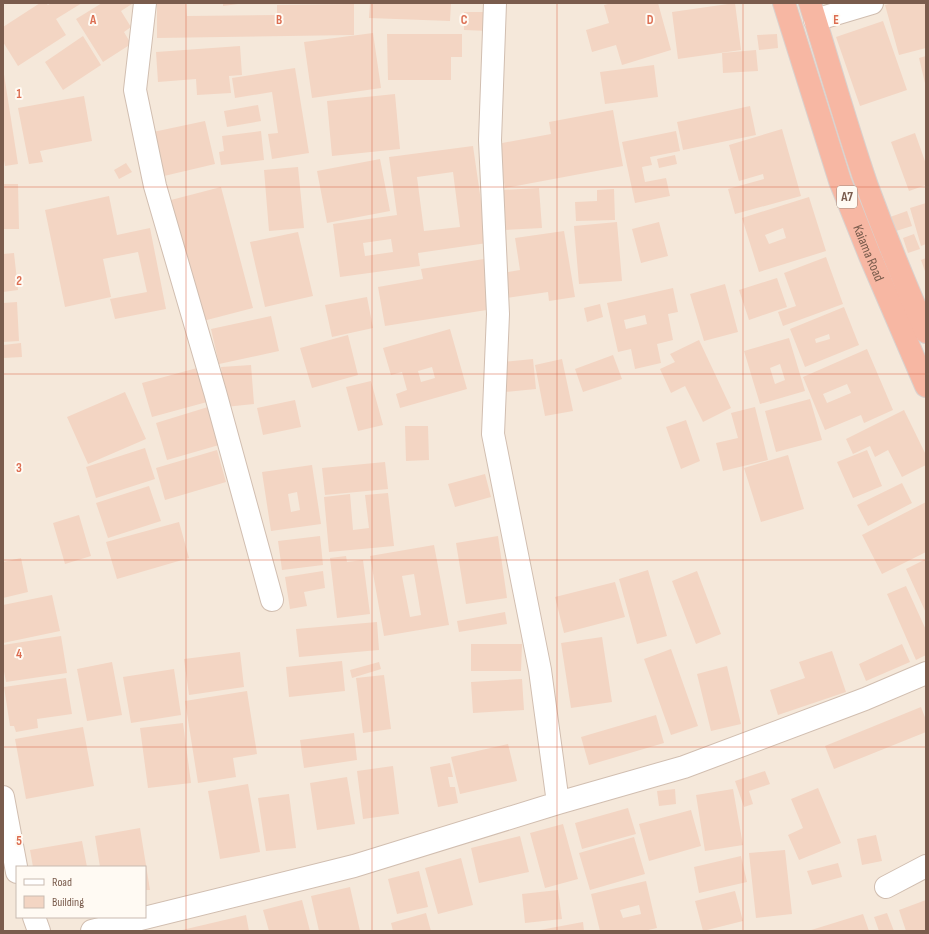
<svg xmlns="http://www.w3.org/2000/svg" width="929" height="934" font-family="'Sofia Sans Condensed',sans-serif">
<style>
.residential{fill:#f5e8da;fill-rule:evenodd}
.building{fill:#f3d5c3;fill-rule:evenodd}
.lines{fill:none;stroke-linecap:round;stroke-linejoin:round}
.minor-casing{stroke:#d1beb0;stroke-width:24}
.highway-casing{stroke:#dad1cd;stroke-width:24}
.minor{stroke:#fff;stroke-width:22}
.highway{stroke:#f7b7a3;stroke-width:22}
.grid{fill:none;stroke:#dc6d51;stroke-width:1;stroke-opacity:0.55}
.labels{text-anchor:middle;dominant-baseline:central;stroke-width:4;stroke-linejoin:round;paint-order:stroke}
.shield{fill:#fffaf3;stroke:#a28b7f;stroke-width:1}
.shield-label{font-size:13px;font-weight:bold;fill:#7a5c4d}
.street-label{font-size:14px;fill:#7a5c4d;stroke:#fffaf3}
.grid-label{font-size:13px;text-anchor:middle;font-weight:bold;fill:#dc6d51;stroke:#fffaf3;stroke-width:4;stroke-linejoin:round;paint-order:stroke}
</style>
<rect width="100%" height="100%" fill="#fdf6ec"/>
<path class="residential" d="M3,3H926V931H3ZM17,867H145V917H17Z"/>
<path class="building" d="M40,3H46L48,5L51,3H82L56,19L66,35L18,66L3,42V27Z
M102,3L132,4L121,11L131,27L124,32L131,44L103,62L76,19Z
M157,3H186L187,16L277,15V5L354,4V35L157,38Z
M223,3H238V4L223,6Z
M370,3H451L450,21L369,18Z
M612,3H658L671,50L622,65L616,45L592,52L586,30L609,23L604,5Z
M735,3L741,50L678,59L672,12Z
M893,3H926V48L899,55L885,5Z
M464,12H488V31L464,30Z
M883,21L907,90L860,106L836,37Z
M373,33L381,88L312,98L304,42Z
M387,34H462V57H451V80H388Z
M777,34L778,48L759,50L757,35Z
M83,36L101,65L63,90L45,62Z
M240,46L242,75L229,76L231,93L197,95L196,79L158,82L156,52Z
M756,50L758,71L723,73L722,53Z
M926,56V83H925L919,58Z
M654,65L658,97L605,104L600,72Z
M3,68L18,164L5,166L3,155Z
M295,68L309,153L272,159L268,134L278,133L272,92L235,98L232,78Z
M395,94L400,149L332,156L327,101Z
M84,96L92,141L40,151L43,162L29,164L18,108Z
M258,105L261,121L227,127L224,111Z
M750,106L756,135L683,150L677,122Z
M613,110L623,166L505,188L497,144L551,134L549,122Z
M205,121L215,164L164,176L153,132Z
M782,129L801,196L735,214L728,189L764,179L763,174L739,181L729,145Z
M261,131L264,160L221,165L219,152L224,151L222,136Z
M676,131L680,151L650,157L652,165L642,167L645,182L666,178L670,196L635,203L622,142Z
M915,133L926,164V185L909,191L891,142Z
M473,146L487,243L418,253L420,266L340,277L333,224L397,215L389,157ZM453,172L460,227L424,231L417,177ZM391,239L393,252L365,256L363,243Z
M675,155L677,164L659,168L657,159Z
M380,159L390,211L327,223L317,171Z
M126,163L132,172L119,179L114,170Z
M298,167L304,228L269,231L264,170Z
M3,184H18L19,229H3Z
M221,187L253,308L203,321L171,200Z
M539,188L542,228L504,230L501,190Z
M614,189L615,220L576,221L575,202L597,201V190Z
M109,196L117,235L150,228L166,309L115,319L110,299L147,292L138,252L103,259L111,297L65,307L45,210Z
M809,197L826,251L759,272L742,218ZM783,228L786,238L769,244L765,235Z
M926,203V244L921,246L910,208Z
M907,211L912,226L896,231L890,217Z
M617,222L622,281L579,284L574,226Z
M659,222L668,256L641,263L632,229Z
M564,231L575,297L549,301L548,292L506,298L502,273L520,270L515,238Z
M298,232L313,296L265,307L250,242Z
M914,234L920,249L908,253L903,238Z
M14,253L18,290L3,292V254Z
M826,257L843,304L783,326L778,312L796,306L784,273Z
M926,258V274L921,260Z
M484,259L493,309L385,326L378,287L423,279L421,269Z
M777,278L787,307L749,320L739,290Z
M725,284L738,332L704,341L690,294Z
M673,288L678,312L668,314L673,340L657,344L661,363L635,369L631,349L618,352L607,303ZM645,315L647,324L626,329L624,320Z
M367,297L373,328L332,337L325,305Z
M17,302L19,341L3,342V303Z
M600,304L603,317L587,322L584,308Z
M844,307L859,345L805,367L790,329ZM829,334L830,339L816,343L815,339Z
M271,316L279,351L219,364L211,329Z
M450,329L467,389L400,408L396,394L407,390L402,372L391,375L383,348ZM432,367L435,378L421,382L418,371Z
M348,335L358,375L312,388L300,348Z
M789,338L805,391L760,404L744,351ZM780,364L785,380L775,384L770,368Z
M699,340L731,408L703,422L685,386L671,393L660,369L675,362L670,354Z
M21,343L22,357L3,358V345Z
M867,349L893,410L864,423L861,415L825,430L803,377ZM847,384L851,393L827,403L823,394Z
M613,355L622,379L583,392L575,369Z
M533,359L536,389L505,392L502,362Z
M562,359L573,411L545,416L535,365Z
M251,365L254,404L225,407L221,367Z
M197,368L207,402L152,417L142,383Z
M371,381L383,425L358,431L346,387Z
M125,392L146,439L88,464L67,417Z
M810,399L822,440L776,452L765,411Z
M295,400L301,427L263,435L257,408Z
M208,407L219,445L167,460L156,423Z
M755,407L768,460L723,471L716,443L738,438L731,413Z
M904,410L926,455V465L902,477L888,450L875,457L870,446L853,454L846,439Z
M686,420L700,461L681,469L666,427Z
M405,426H428L429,460L406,461Z
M145,448L155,479L96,498L86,467Z
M217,450L226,482L165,500L156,468Z
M867,450L882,486L853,498L837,462Z
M788,455L804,509L761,522L744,468Z
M385,462L388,489L325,495L322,468Z
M312,465L321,524L271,531L262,472ZM297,492L300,510L291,512L288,494Z
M485,474L491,497L455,507L448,484Z
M902,483L912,503L868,526L857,505Z
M149,486L161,521L108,538L96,503Z
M388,493L394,546L329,552L324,497L350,494L353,530L369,528L365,495Z
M926,502V552L882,574L862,535Z
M79,515L91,556L65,564L53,523Z
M179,522L189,558L117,579L106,542Z
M320,536L323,565L282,570L278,541Z
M498,536L507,598L466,604L456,543Z
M434,545L449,625L384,636L370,556ZM414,574L421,615L410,617L402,576Z
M346,556L347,562L363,560L370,614L337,618L330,558Z
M21,558L28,592L3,598V562Z
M926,559V613L906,569Z
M648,570L667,636L637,644L619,579Z
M323,571L325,588L304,592L307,606L290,609L285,577Z
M697,571L721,634L696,644L672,581Z
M615,582L625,617L564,633L555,597Z
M906,586L926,630V655L916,660L887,594Z
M52,595L60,631L3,643V605Z
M505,612L507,624L459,632L457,621Z
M377,622L379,650L299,657L296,629Z
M61,636L67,673L6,682L3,666V645Z
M602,637L612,702L571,708L561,643Z
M471,644H522L521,671H471Z
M902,644L910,662L866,681L859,664Z
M671,649L698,726L671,735L644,659Z
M832,651L846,692L778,715L770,690L805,678L799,662Z
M240,652L244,687L189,695L184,659Z
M342,661L345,691L289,697L286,667Z
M112,662L122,715L87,721L77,669Z
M379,662L381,669L352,678L350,670Z
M727,666L741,724L711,731L697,674Z
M174,669L181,715L131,723L123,677Z
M384,675L391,729L363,733L356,678Z
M66,678L72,714L37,719L38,728L16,732L14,726H10L4,687Z
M522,679L524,710L473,713L471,682Z
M247,691L257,754L233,758L236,777L198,783L185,701Z
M921,707L926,720V732L834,769L825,746Z
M656,715L664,743L589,765L581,737Z
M183,723L191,783L148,788L140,728Z
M83,727L94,786L26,799L15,739Z
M354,733L357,760L304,768L300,740Z
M508,744L517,781L460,794L451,757Z
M450,763L453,777H448L450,787H455L458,803L438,807L430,767Z
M393,766L399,814L363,819L357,771Z
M765,771L770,784L749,791L753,804L744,807L735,781Z
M347,777L355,824L317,830L310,783Z
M248,784L260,852L220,859L208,791Z
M818,788L841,843L799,860L788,835L803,828L791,799Z
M675,789L676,804L659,806L657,791Z
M733,789L743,845L705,851L696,795Z
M289,794L296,848L266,851L258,798Z
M628,808L636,834L582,849L575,823Z
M691,810L701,846L649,861L639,824Z
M563,824L578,879L545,888L530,833Z
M140,828L150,890H145V867H100L95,836Z
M876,835L882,861L862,865L857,839Z
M520,836L529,872L479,883L471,848Z
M634,837L645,874L590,890L579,853Z
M82,841L87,867H33L30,850Z
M785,850L792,914L756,918L749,853Z
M741,856L747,882L699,893L694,867Z
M461,858L473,905L438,914L425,868Z
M838,863L842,877L812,885L807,871Z
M419,871L428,907L397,914L388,879Z
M646,881L657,928L644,931H600L591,894ZM639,905L641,914L623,918L620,910Z
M350,887L360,931H319L311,896Z
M558,890L562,919L525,923L522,894Z
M735,891L743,921L703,931L695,901Z
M302,900L310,931H269L263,910Z
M926,900V931H906L899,910Z
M426,913L431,931H393L391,923Z
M887,913L894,931H879L874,917Z
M863,914L869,931H808Z
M246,915L249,931H182V930Z
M583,922L584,931H540V930Z"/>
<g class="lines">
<defs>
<path id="minor" d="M145,3L135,90L155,186L215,392L272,600
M495,3L490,140L498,314L493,434L540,670L558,803
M815,20L872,3
M3,797L17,872
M886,887L926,866
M34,917L39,931
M92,931L354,866L558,803L684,767L865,699L926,673"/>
<g id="highway">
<path id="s1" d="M784,3L840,181L870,256L926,386"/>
<path d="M810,3C829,64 846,125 867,186C885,235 905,284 926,332"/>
</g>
</defs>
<use href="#minor" class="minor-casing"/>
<use href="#highway" class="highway-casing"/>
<use href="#minor" class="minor"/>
<use href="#highway" class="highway"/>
</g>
<path class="grid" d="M186,3V931M372,3V931M557,3V931M743,3V931M3,187H926M3,374H926M3,560H926M3,747H926"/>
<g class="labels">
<rect class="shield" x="837" y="186" width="20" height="22" rx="3"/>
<g class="shield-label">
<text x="847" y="197">A7</text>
</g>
<g class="street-label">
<text stroke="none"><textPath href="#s1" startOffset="264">Kaiama Road</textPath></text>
</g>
</g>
<g class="grid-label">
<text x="93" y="24">A</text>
<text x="279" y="24">B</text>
<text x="464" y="24">C</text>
<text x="650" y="24">D</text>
<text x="836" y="24">E</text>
<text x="19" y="98">1</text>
<text x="19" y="285">2</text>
<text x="19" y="472">3</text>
<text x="19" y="658">4</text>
<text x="19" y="845">5</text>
</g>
<rect width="929" height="934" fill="none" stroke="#7a5c4d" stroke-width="8"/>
<rect x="16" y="866" width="130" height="52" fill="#fffaf3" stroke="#cabbb1"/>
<rect x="24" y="879" width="20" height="6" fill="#ffffff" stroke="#cabbb1"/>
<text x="52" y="886" font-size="12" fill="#7a5c4d">Road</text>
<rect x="24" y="896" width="20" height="12" fill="#f3d5c3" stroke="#cabbb1"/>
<text x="52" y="906" font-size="12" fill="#7a5c4d">Building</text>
</svg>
